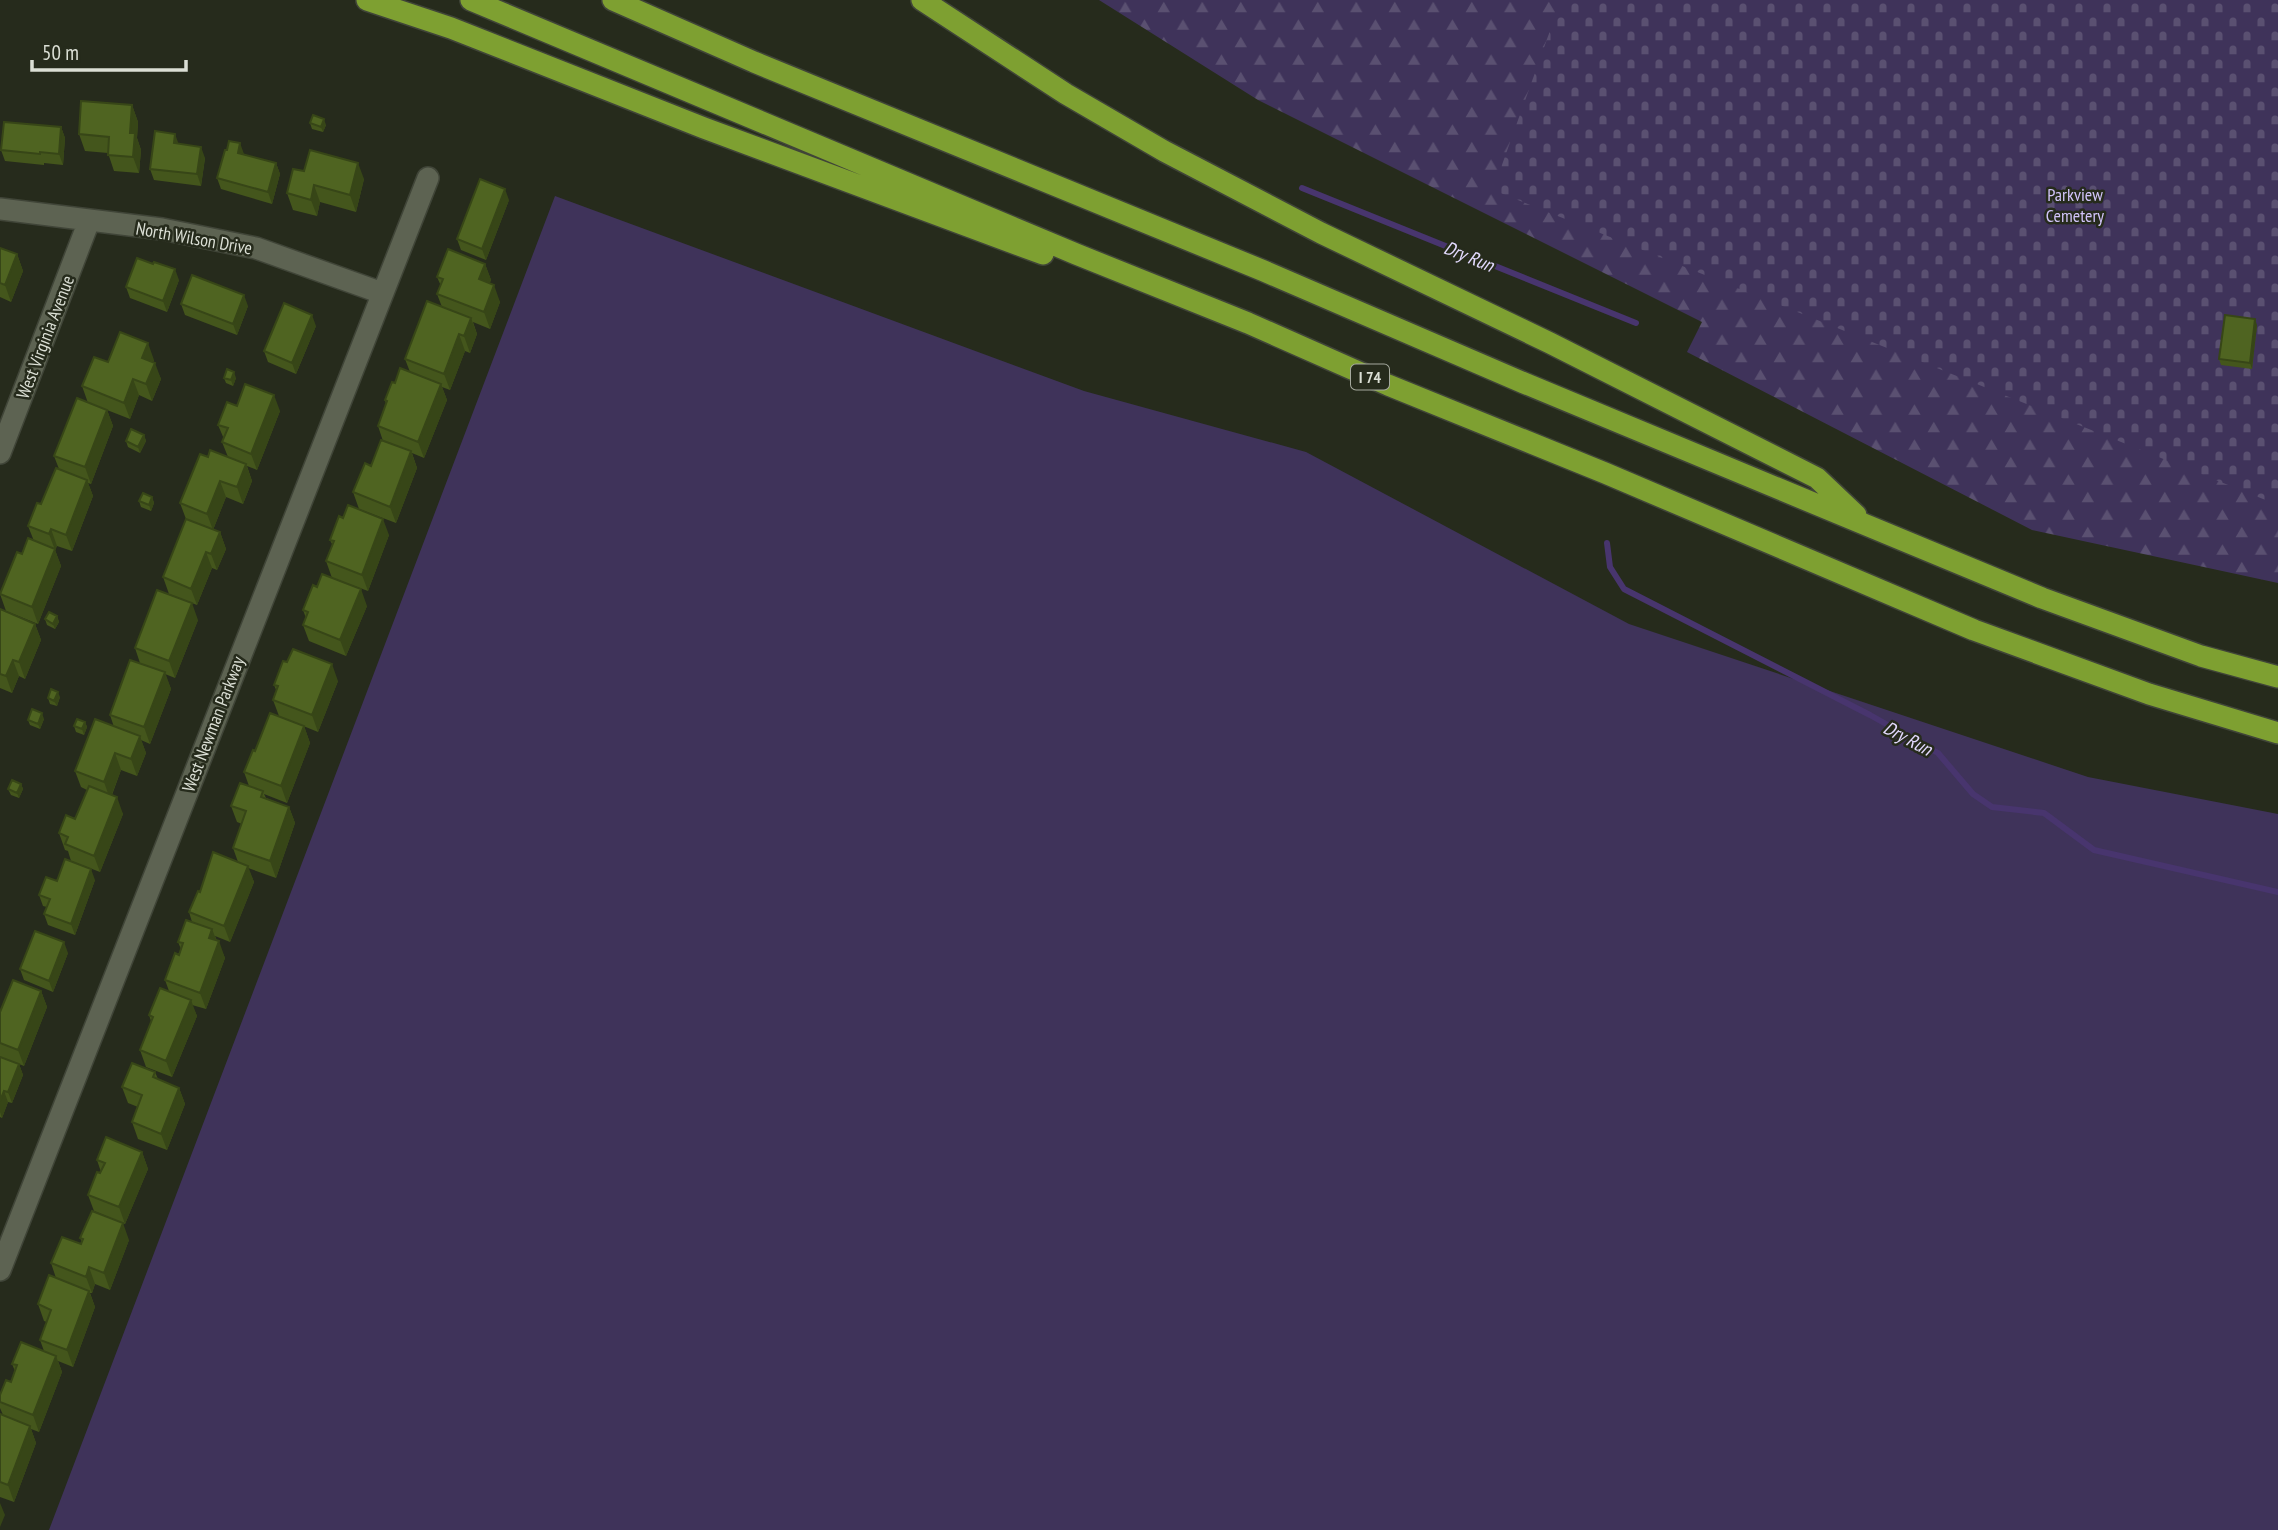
<svg xmlns="http://www.w3.org/2000/svg" width="2278" height="1530" font-family="'PT Sans Narrow',sans-serif">
<style>
.green{fill:#3f335a}
.forest{fill:url(#forest-firs)}
.cemetery{fill:url(#cemetery-stones)}
.lines{fill:none;stroke-linecap:round;stroke-linejoin:round}
.stream{stroke:#48356e;stroke-width:6}
.minor-casing{stroke:#404538;stroke-width:24}
.highway-casing{stroke:#404538;stroke-width:24}
.minor{stroke:#5d6352;stroke-width:21}
.highway{stroke:#7ea031;stroke-width:21}
.wall{fill:#44561c}
.shaded-wall{fill:#374617}
.building{fill:#4f6421;stroke:#374617;stroke-width:2}
.labels{text-anchor:middle;dominant-baseline:central;stroke-width:5;stroke-linejoin:round;paint-order:stroke}
.shield{fill:#262b1c;stroke:#a5a99e;stroke-width:2}
.shield-label{font-size:16px;font-weight:bold;fill:#dbdfd5}
.park-label{font-size:18px;fill:#d2c4fa;stroke:#262b1c}
.street-label{font-size:18px;fill:#dbdfd5;stroke:#262b1c}
.water-label{font-size:19px;font-style:italic;fill:#e3dafe;stroke:#262b1c}
</style>
<defs>
<pattern id="forest-firs" width="22" height="20" patternUnits="userSpaceOnUse" patternTransform="scale(1.75)"><rect width="22" height="20" fill="#3f335a"/><path d="M5 1l3.5 6h-7zM16 11l3.5 6h-7z" fill="#5a5071"/></pattern>
<pattern id="cemetery-stones" width="16" height="16" patternUnits="userSpaceOnUse" patternTransform="scale(1.75)"><rect width="16" height="16" fill="#3f335a"/><path d="M2 7V4a2 2 0 0 1 4 0v3zM10 15v-3a2 2 0 0 1 4 0v3z" fill="#5a5071"/></pattern>
</defs>
<rect width="100%" height="100%" fill="#262b1c"/>
<path class="green" d="M555,196L1084,391L1306,452L1629,624L2088,777L2278,814V1530H49Z"/>
<path class="forest" d="M1099,0H1662L2278,486V583L2032,530L1687,352L1702,322L1258,100Z"/>
<path class="cemetery" d="M1561,0H2278V505L1493,190Z"/>
<g class="lines">
<path class="stream" d="M1302,188L1636,323
M1607,543L1610,567L1624,589L1870,715L1938,753L1973,794L1992,807L2044,813L2094,850L2278,892"/>
<defs>
<path id="minor" d="M0,209L162,229L256,248L382,293
M0,453L89,221
M0,1270L428,178"/>
<path id="highway" d="M367,0L451,28L704,128L1043,254
M471,0L1076,254L1248,323L1388,385L1605,473L1974,630L2149,694L2278,733
M613,0L754,62L1264,271L1524,383L2042,598L2201,656L2278,677
M922,0L1066,94L1164,151L1321,233L1550,343L1817,478L1856,515"/>
</defs>
<use href="#minor" class="minor-casing"/>
<use href="#highway" class="highway-casing"/>
<use href="#minor" class="minor"/>
<use href="#highway" class="highway"/>
</g>
<path class="wall" d="M132,105L138,122L137,138L141,150L139,173L114,171L108,153L85,151L79,134Z
M310,123L326,125L323,132L312,129Z
M61,127L65,138L63,165L44,163V165L5,161L1,150Z
M178,144L205,158L201,186L154,180L150,169Z
M244,155L276,163L280,174L272,204L221,189L217,178Z
M304,171L364,179L356,212L320,202L317,216L293,210L287,193Z
M509,200L486,260L461,250L457,239Z
M0,248L17,254L23,271L11,302L0,297Z
M485,264L491,280L489,284L500,302L490,329L473,322L477,334L470,353L465,351L450,390L442,387L447,400L424,458L412,453L417,468L396,523L359,509L353,492L371,466L383,441L378,426L386,404L385,400L395,383L410,372L405,359L442,307L437,294L441,286L437,277Z
M179,280L167,312L130,298L126,287Z
M181,304L248,306L237,335L185,315Z
M2257,325L2252,369L2221,365L2219,359Z
M316,326L296,374L268,362L264,351Z
M154,360L153,362L161,379L152,401L139,395L130,419L107,410L113,426L91,484L88,483L93,496L72,551L57,546L55,550L61,566L38,624L6,611L0,594L22,554L34,541L28,526L41,504L59,469L54,456L88,403L82,386L108,362Z
M224,378H236L233,386L226,383Z
M237,406L280,411L257,470L247,466L252,481L243,504L226,497L213,530L220,532L226,549L217,570L212,568L197,605L169,594L163,577L186,519L180,503L208,457H228L222,442L224,439L218,425Z
M144,435L146,441L140,453L128,447L126,441Z
M152,497L154,503L151,511L141,507L139,501Z
M389,535L368,591L332,578L326,561L333,546L330,540Z
M367,606L346,656L309,641L303,625L306,618L303,610Z
M0,609L35,624L41,640L25,679L19,676L12,693L0,688Z
M57,616L59,622L55,629L47,625L45,619Z
M198,620L175,678L165,674L171,689L150,744L141,740L146,753L137,776L121,770L112,795L123,814L100,872L71,861L68,851L65,850L59,833L75,819L87,790L81,787L75,771L114,727L110,715L140,663L135,648Z
M338,681L318,732L296,723L304,726L310,743L287,803L264,794L266,798L289,807L295,823L276,878L248,868L254,882L230,942L215,936L225,958L206,1009L192,1005L197,1016L172,1077L146,1067L140,1050L151,1021L149,1015L169,991L165,980L179,955L181,949L178,942L192,922L189,912L200,892L238,862L233,848L242,824L237,822L231,806L249,786L244,772L255,751L279,716L273,700L277,692L274,685Z
M60,697L57,706L50,704L48,698Z
M44,719L40,729L30,725L28,720Z
M85,722L87,727L84,735L76,732L74,726Z
M21,784L23,789L19,798L11,795L8,789Z
M95,880L75,935L48,925L44,914L47,907L43,906L39,895Z
M68,953L53,992L24,980L20,969Z
M41,991L47,1007L24,1066L19,1064L23,1075L12,1103L8,1102L2,1118L0,1117V1012Z
M155,1072L158,1079L179,1088L185,1104L167,1150L138,1139L132,1122L138,1107L128,1103L122,1087Z
M142,1152L148,1169L125,1224L94,1211L88,1195L101,1172L97,1160Z
M80,1238L129,1240L110,1290L95,1284L92,1293H90L95,1307L73,1367L58,1361L62,1372L39,1432L31,1429L36,1443L14,1502L0,1497V1414L3,1415L0,1408V1395L11,1382L15,1371L12,1364L44,1351L40,1340L47,1322L44,1321L38,1304L56,1278L51,1263L81,1244L82,1242Z"/>
<path class="shaded-wall" d="M132,105L138,122L137,138L141,150L139,173L133,157L130,133Z
M324,119L326,125L323,132L321,127Z
M61,127L65,138L63,165L59,154Z
M175,134L179,145L174,143Z
M240,143L244,154L238,153Z
M201,147L205,158L201,186L197,174Z
M276,163L280,174L272,204L268,192Z
M358,163L364,179L356,212L350,195Z
M314,185L320,202L317,216L311,200Z
M505,189L509,200L486,260L482,249Z
M17,254L23,271L11,302L5,285Z
M485,264L491,280L485,296L479,279Z
M175,269L179,280L167,312L163,301Z
M494,285L500,302L490,329L484,312Z
M244,295L248,306L237,335L233,324Z
M312,315L316,326L296,374L292,363Z
M471,318L477,334L470,353L464,336Z
M2255,319L2257,325L2252,369L2250,363Z
M459,334L465,351L450,390L444,374Z
M148,343L154,360L148,374L142,358Z
M155,363L161,379L152,401L146,384Z
M234,372L236,378L233,386L231,380Z
M133,379L139,395L130,419L124,403Z
M441,384L447,400L424,458L418,442Z
M274,395L280,411L257,470L251,454Z
M107,410L113,426L91,484L85,467Z
M144,435L146,441L140,453L138,447Z
M411,451L417,468L396,523L390,507Z
M246,464L252,481L243,504L237,487Z
M87,480L93,496L72,551L66,535Z
M220,481L226,497L213,530L207,514Z
M152,497L154,503L151,511L149,505Z
M383,519L389,535L368,591L362,575Z
M51,529L57,546L55,550L61,566L38,624L32,607L55,550L49,534Z
M220,532L226,549L217,570L211,554Z
M206,552L212,568L197,605L191,589Z
M361,589L367,606L346,656L340,640Z
M192,603L198,620L175,678L169,661Z
M57,616L59,622L55,629L53,624Z
M35,624L41,640L25,679L19,662Z
M13,660L19,676L12,693L6,676Z
M332,664L338,681L318,732L312,715Z
M165,672L171,689L150,744L144,727Z
M58,692L60,697L57,706L54,701Z
M42,713L44,719L40,729L38,724Z
M85,722L87,727L84,735L82,729Z
M304,726L310,743L287,803L281,786Z
M140,736L146,753L137,776L131,759Z
M115,753L121,770L110,799L104,782Z
M21,784L23,789L19,798L17,793Z
M117,797L123,814L100,872L94,856Z
M289,807L295,823L276,878L270,861Z
M248,866L254,882L230,942L224,926Z
M91,869L95,880L75,935L71,924Z
M212,929L218,944L219,941L225,958L206,1009L200,993L209,938Z
M64,942L68,953L53,992L49,981Z
M41,991L47,1007L24,1066L18,1050Z
M191,1000L197,1016L172,1077L166,1061Z
M19,1064L23,1075L12,1103L8,1092Z
M179,1088L185,1104L167,1150L161,1134Z
M4,1091L8,1102L2,1118L0,1112V1101Z
M142,1152L148,1169L125,1224L119,1207Z
M123,1223L129,1240L110,1290L104,1273Z
M89,1267L95,1284L92,1293L86,1277Z
M89,1291L95,1307L73,1367L67,1350Z
M56,1356L62,1372L39,1432L33,1415Z
M30,1426L36,1443L14,1502L8,1485Z
M0,1503L5,1515L0,1527Z"/>
<path class="building" d="M81,101L132,105L130,133H135L133,157L108,155L109,137L79,134Z
M313,115L324,119L321,127L310,123Z
M4,122L61,127L59,154L40,152V154L1,150Z
M155,131L175,134L174,143L201,147L197,174L150,169Z
M229,141L240,143L238,153L276,163L268,192L217,178L225,150H227Z
M310,150L358,163L350,195L314,185L311,200L287,193L293,169L304,171Z
M480,179L505,189L482,249L457,239Z
M0,248L17,254L5,285L0,283Z
M448,249L485,264L479,279L494,285L484,312L437,294L443,279L437,277Z
M137,258L153,264L154,262L175,269L163,301L126,287Z
M192,275L244,295L233,324L181,304Z
M427,301L471,318L464,336L459,334L444,374L405,359Z
M284,303L312,315L292,363L264,351Z
M2225,315L2255,319L2250,363L2219,359Z
M120,332L148,343L142,358L155,363L146,384L133,379L124,403L82,386L94,357L108,362Z
M400,368L441,384L418,442L378,426L387,401L385,400L392,382L395,383Z
M227,369L234,372L231,380L224,378Z
M245,384L274,395L251,454L222,442L228,428L218,425L227,402L237,406Z
M77,398L107,410L85,467L54,456Z
M131,429L144,435L138,447L126,441Z
M381,440L411,451L390,507L353,492L365,463L371,466Z
M210,450L246,464L237,487L220,481L207,514L180,503L200,454L208,457Z
M56,468L87,480L66,535L51,529L49,534L28,526L37,503L41,504Z
M143,493L152,497L149,505L139,501Z
M348,505L383,519L362,575L326,561L334,541L330,540L339,516L343,518Z
M186,519L220,532L211,554L206,552L191,589L163,577Z
M28,538L55,549L32,607L0,594L17,552L22,554Z
M322,574L361,589L340,640L303,625L308,612L303,610L313,585L317,587Z
M157,590L192,603L169,661L135,648Z
M0,609L35,624L19,662L13,660L6,676L0,674Z
M49,612L57,616L53,624L45,619Z
M293,649L332,664L312,715L273,700L278,686L274,685L283,661L287,662Z
M130,660L165,672L144,727L110,715Z
M51,689L58,692L54,701L48,698Z
M32,709L42,713L38,724L28,720Z
M270,713L304,726L281,786L244,772L253,750L255,751Z
M77,719L85,722L82,729L74,726Z
M95,719L140,736L131,759L115,753L104,782L75,771Z
M12,780L21,784L17,793L8,789Z
M240,783L263,791L261,797L289,807L270,861L233,848L246,811L231,806Z
M89,786L117,797L94,856L65,844L68,837L59,833L66,815L75,819Z
M213,852L248,866L224,926L189,912L198,891L200,892Z
M65,859L91,869L71,924L44,914L50,899L39,895L46,877L57,881Z
M186,920L212,929L209,938L219,941L200,993L165,980L175,953L179,955L183,943L178,942Z
M35,931L64,942L49,981L20,969Z
M13,980L41,991L18,1050L0,1043V1012Z
M160,988L191,1000L166,1061L140,1050L153,1017L149,1015Z
M0,1057L19,1064L8,1092L4,1091L0,1101Z
M132,1063L155,1072L153,1077L179,1088L161,1134L132,1122L142,1095L122,1087Z
M106,1137L142,1152L119,1207L88,1195L97,1172L100,1173L105,1163L97,1160Z
M92,1211L123,1223L104,1273L89,1267L86,1277L51,1263L62,1237L81,1244L83,1239L80,1238Z
M49,1275L89,1291L67,1350L40,1340L51,1310L38,1304Z
M21,1342L56,1356L33,1415L0,1402V1395L6,1380L11,1382L17,1365L12,1364Z
M0,1414L30,1426L8,1485L0,1482Z"/>
<g class="labels">
<rect class="shield" x="1351" y="364.5" width="38" height="25" rx="5"/>
<g class="shield-label">
<text x="1370" y="377">I 74</text>
</g>
<g class="park-label">
<text x="2075" y="194">Parkview<tspan x="2075" dy="21">Cemetery</tspan></text>
</g>
<g class="street-label">
<text transform="translate(194 238) rotate(10)">North Wilson Drive</text>
<text transform="translate(45 337) rotate(-69)">West Virginia Avenue</text>
<text transform="translate(213 724) rotate(-69)">West Newman Parkway</text>
</g>
<g class="water-label">
<text transform="translate(1469 256) rotate(22)">Dry Run</text>
<text transform="translate(1908 738) rotate(28)">Dry Run</text>
</g>
</g>
<path d="M32 60v10h154v-10" fill="none" stroke="#dbdfd5" stroke-width="3.5"/>
<text x="42" y="60" font-size="21" fill="#dbdfd5" stroke="#262b1c" stroke-width="5" paint-order="stroke">50 m</text>
</svg>
